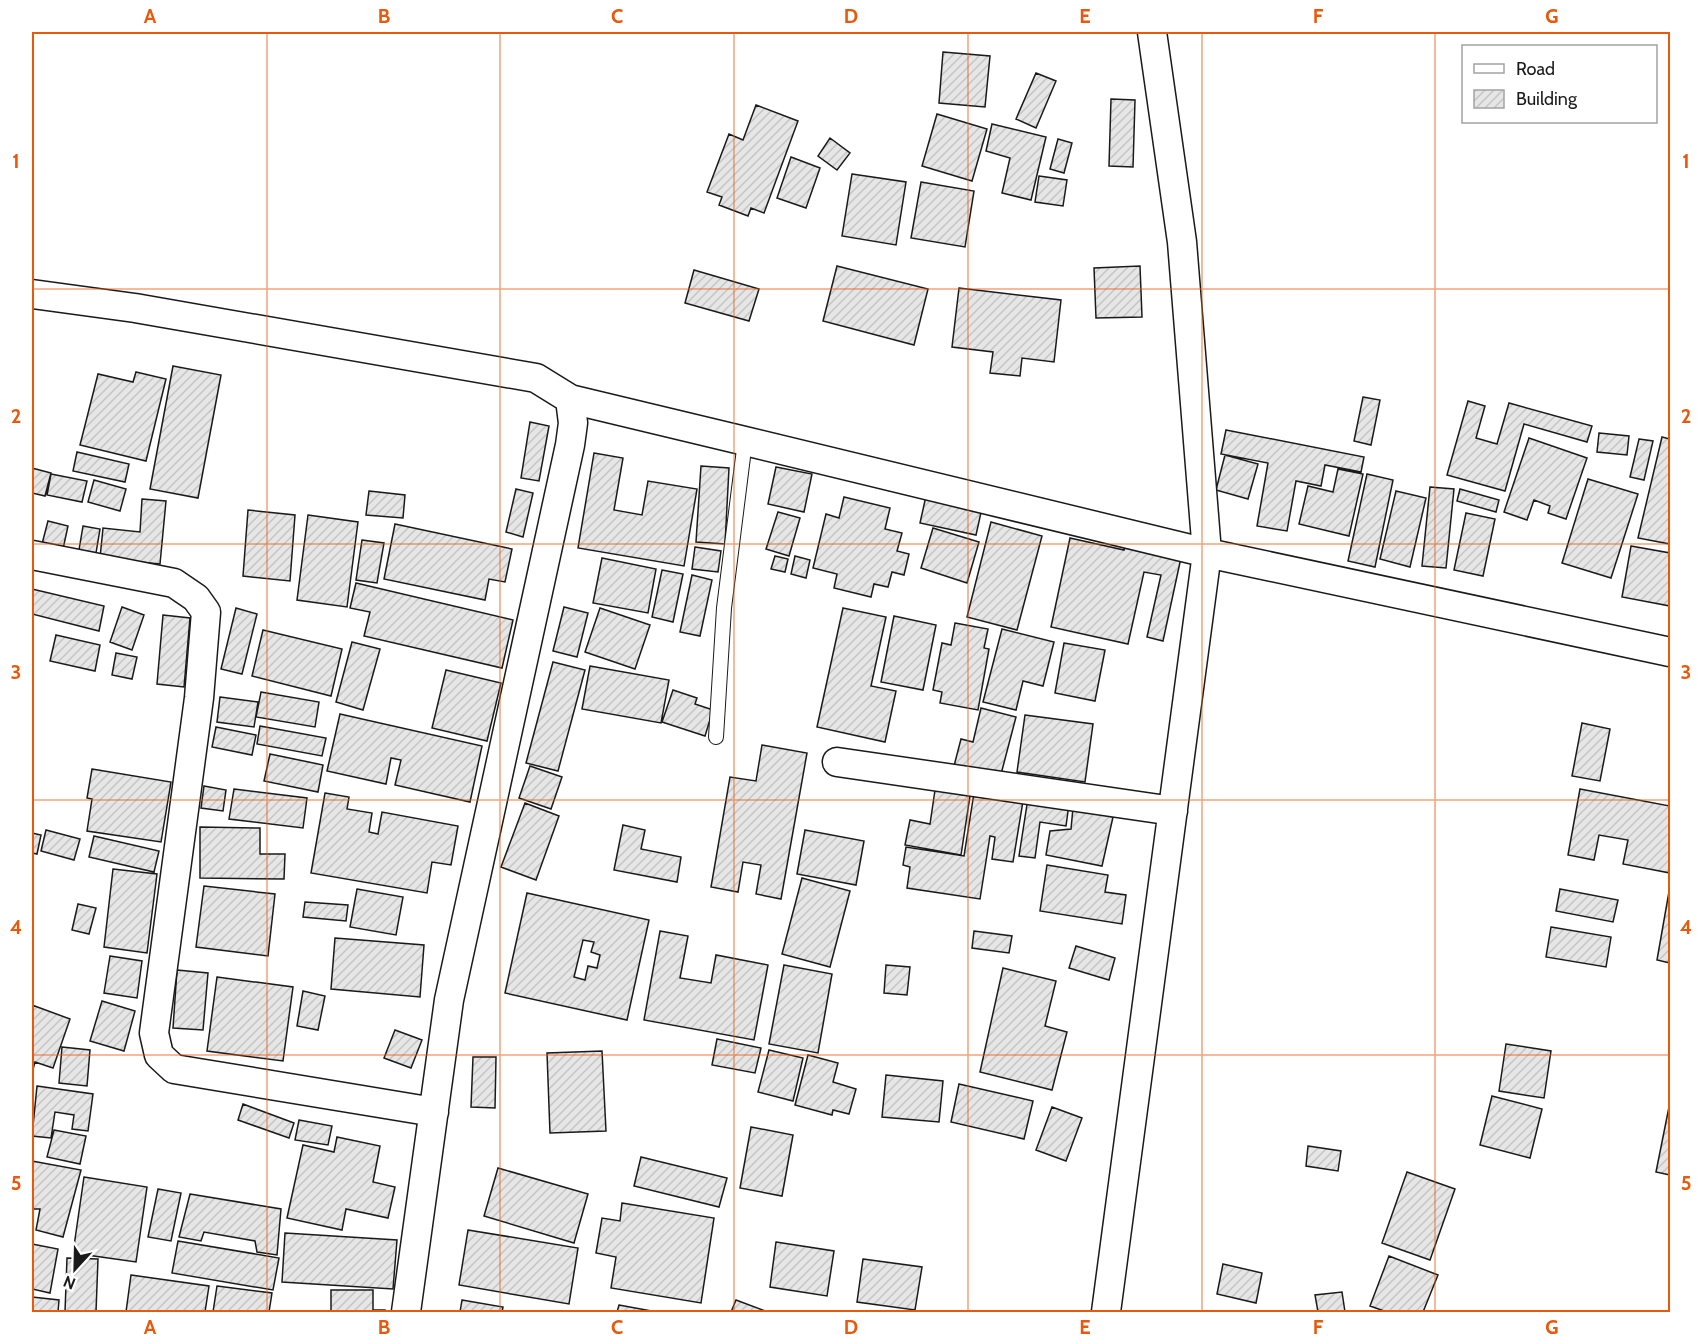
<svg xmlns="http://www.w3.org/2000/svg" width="1702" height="1344" font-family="Cabin,sans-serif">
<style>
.building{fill:url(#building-hatch);stroke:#1a1a1a;stroke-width:1.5;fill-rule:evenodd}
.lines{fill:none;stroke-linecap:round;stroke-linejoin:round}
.service-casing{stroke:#1a1a1a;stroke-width:16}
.minor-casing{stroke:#1a1a1a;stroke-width:31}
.service{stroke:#fff;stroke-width:14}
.minor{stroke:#fff;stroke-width:28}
.grid{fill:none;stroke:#e8590c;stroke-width:1.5;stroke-opacity:0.55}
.neatline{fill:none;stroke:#e8590c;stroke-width:2}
.grid-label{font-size:20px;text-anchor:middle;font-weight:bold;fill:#e8590c}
</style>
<defs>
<pattern id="building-hatch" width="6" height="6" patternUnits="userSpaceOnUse" patternTransform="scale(1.5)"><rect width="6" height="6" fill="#e6e6e6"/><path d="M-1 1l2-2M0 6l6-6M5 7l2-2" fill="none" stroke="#c5c5c5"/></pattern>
</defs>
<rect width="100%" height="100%" fill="#fff"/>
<path class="building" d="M943,52L990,56L985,107L939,103Z
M1036,73L1056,81L1036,128L1016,119Z
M1111,99L1135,100L1133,167L1109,166Z
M756,105L798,121L764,213L751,208L748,216L719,205L722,197L707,192L729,134L743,140Z
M937,114L987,129L972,181L922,166Z
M992,124L1046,137L1031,200L1002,193L1010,158L986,151Z
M830,138L850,153L837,170L818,156Z
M1058,139L1072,143L1064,173L1050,169Z
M791,157L820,168L806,208L777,198Z
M852,174L906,182L896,245L842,236Z
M1039,176L1067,180L1063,206L1035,202Z
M921,182L974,191L965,247L911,238Z
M837,266L928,289L914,345L823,321Z
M1140,266L1142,317L1096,318L1094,268Z
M694,270L759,289L749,321L685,303Z
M959,288L1061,300L1054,362L1022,358L1020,376L990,373L993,352L952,347Z
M173,366L221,375L198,498L150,489Z
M136,372L166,379L146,461L80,445L98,374L133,382Z
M1363,397L1380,400L1371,445L1354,441Z
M1468,401L1485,406L1476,438L1497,444L1509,403L1592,426L1587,442L1524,424L1505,491L1447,475Z
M530,422L549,426L539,481L521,478Z
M1226,430L1364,457L1361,472L1325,465L1321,486L1296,481L1287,531L1257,526L1268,463L1221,454Z
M1599,433L1629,436L1627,455L1597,452Z
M1662,437L1670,439V544L1638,538Z
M1529,438L1587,458L1566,519L1548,513L1550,506L1534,500L1527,520L1504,512Z
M1639,439L1653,441L1644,480L1630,477Z
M77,452L129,464L125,482L73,471Z
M594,453L623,458L614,510L642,515L648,481L697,489L684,566L578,548Z
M1225,455L1258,464L1248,499L1216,490Z
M701,466L729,468L725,544L696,542Z
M776,467L812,474L804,512L768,504Z
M32,468L51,473L45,496L32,493Z
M1338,469L1363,474L1349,536L1299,524L1308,486L1333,492Z
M51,474L87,481L82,502L47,495Z
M1367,474L1393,480L1375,567L1348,561Z
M1588,479L1638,494L1611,578L1562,563Z
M94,480L126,489L120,511L88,502Z
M1430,487L1454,489L1446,568L1422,566Z
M516,489L533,493L523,537L506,532Z
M1460,489L1499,500L1496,512L1457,501Z
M369,491L405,495L403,518L366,515Z
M1396,491L1426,498L1410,567L1380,559Z
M926,496L982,508L976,535L920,523Z
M844,497L890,508L885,529L902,533L897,551L909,554L904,575L892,572L888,587L874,584L871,597L834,588L837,574L813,568L826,514L839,518Z
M142,499L166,501L160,564L100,558L103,528L140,532Z
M248,510L295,515L290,581L243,576Z
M778,512L800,518L789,556L766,549Z
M1466,513L1495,519L1483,576L1454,570Z
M308,515L358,522L347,607L297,600Z
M48,521L68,526L63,549L42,544Z
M991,522L1042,536L1017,630L967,617Z
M395,524L512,549L505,582L489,579L485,600L384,579Z
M83,526L100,529L96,553L79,550Z
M933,528L979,542L967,583L921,568Z
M1070,538L1124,550L1126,541L1182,553L1163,641L1147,637L1161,575L1144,572L1128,644L1051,627Z
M362,540L384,543L377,583L356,580Z
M1631,546L1670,553V606L1622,597Z
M695,547L721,551L718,572L692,569Z
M775,556L788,559L785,572L771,569Z
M795,556L810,560L806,578L791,574Z
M602,558L656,569L648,613L593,603Z
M662,570L683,574L673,622L652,617Z
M692,575L712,580L700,636L680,632Z
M356,583L513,620L502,668L364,636L370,612L350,608Z
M32,589L104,606L99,631L32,614Z
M122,607L144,615L132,650L110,642Z
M564,607L588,613L577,657L553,651Z
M236,608L257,614L242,674L221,669Z
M600,608L650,625L635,669L585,652Z
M843,608L886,617L871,686L896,691L885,742L817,727Z
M163,615L190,618L184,687L157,684Z
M894,616L936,625L923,690L881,682Z
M955,623L988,629L984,648L989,649L978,710L940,703L942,692L933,690L942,643L951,645Z
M1002,629L1054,642L1043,686L1023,681L1016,710L983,702Z
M263,630L342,649L331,696L252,676Z
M56,635L100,645L95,671L50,661Z
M352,642L380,649L363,710L336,702Z
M1064,643L1105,650L1095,701L1055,693Z
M116,653L137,657L132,679L112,675Z
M553,662L585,670L558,771L526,763Z
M590,666L669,680L661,723L582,709Z
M446,670L501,683L487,741L432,728Z
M673,690L697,698L695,704L713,710L705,736L662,722Z
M261,692L319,702L315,727L256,717Z
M220,697L258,702L254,727L217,722Z
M981,708L1016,717L1000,778L954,766L961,739L973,742Z
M340,714L482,746L470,802L395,785L401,760L391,758L386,784L327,771Z
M1025,715L1093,724L1085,782L1017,772Z
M1582,723L1610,729L1600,781L1572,776Z
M260,726L326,738L322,756L257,744Z
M216,727L256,735L252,755L212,747Z
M762,745L807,753L781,899L756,894L761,865L743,862L738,892L711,887L730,777L756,781Z
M270,754L323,765L318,792L264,781Z
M530,766L562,777L551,809L519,798Z
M92,769L171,782L161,842L87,831L92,799L87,798Z
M204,786L226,790L223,811L201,808Z
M234,789L307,798L303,828L229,819Z
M1580,789L1670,806V873L1623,864L1628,840L1599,835L1594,860L1568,855Z
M935,790L970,796L961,855L905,845L910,820L930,824Z
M325,793L349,797L347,809L372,813L369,832L378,834L382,812L458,826L451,865L432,862L427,893L311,873Z
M974,793L1023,801L1013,862L992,859L995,837L990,836L980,899L907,888L910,867L903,865L906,847L964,856Z
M1028,798L1069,804L1066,826L1040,822L1035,858L1019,856Z
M525,803L559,816L536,880L501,867Z
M1073,808L1113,817L1102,866L1046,855L1050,831L1071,829Z
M623,825L645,830L641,849L681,857L677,882L614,870Z
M200,827L260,828V854H285L284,879L200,878Z
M46,830L80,839L74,860L41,851Z
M805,830L864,841L856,885L797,874Z
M32,833L41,835L37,854L32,853Z
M94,836L159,851L154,872L89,857Z
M1047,865L1108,875L1105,892L1126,895L1122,924L1040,911Z
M113,869L157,874L147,953L104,947Z
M802,878L850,891L830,967L782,954Z
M204,886L275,894L268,956L196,947Z
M1670,886V963L1657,960Z
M357,889L403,897L396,935L350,927Z
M1560,889L1618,900L1613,922L1556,911Z
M527,893L649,920L627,1020L505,993ZM583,940L594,942L591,952L600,955L597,968L588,966L585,980L574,977Z
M305,902L348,905L346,921L303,917Z
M78,904L96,908L89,934L72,930Z
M1551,927L1611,937L1606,967L1546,957Z
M660,931L688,936L680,978L711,983L716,955L768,965L754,1040L644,1020Z
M974,931L1012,936L1009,953L972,948Z
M335,938L424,945L420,997L331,989Z
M1076,946L1115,958L1109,980L1069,968Z
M110,956L142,961L137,998L104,993Z
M784,965L832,974L818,1053L769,1044Z
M886,965L910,967L907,995L884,993Z
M1003,968L1056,981L1045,1026L1067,1032L1052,1090L980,1072Z
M177,970L208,973L203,1030L173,1028Z
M217,977L293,987L283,1061L207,1051Z
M303,991L325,996L318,1030L297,1026Z
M102,1001L135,1011L124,1051L90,1041Z
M32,1005L70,1019L53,1068L35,1062L32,1073Z
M395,1030L422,1040L411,1068L384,1058Z
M717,1039L761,1048L755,1073L712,1065Z
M1506,1044L1551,1051L1544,1098L1499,1091Z
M62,1047L90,1050L87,1086L59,1083Z
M769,1050L803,1058L793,1101L758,1092Z
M602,1051L606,1131L550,1133L547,1053Z
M808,1055L838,1063L833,1082L856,1089L849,1114L833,1110L832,1115L795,1105Z
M473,1057H496L495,1108L471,1107Z
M886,1075L943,1081L939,1122L882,1117Z
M959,1084L1033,1101L1024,1139L951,1122Z
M37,1086L93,1094L88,1131L72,1129L74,1115L55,1112L51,1138L32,1136Z
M1492,1096L1542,1109L1530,1158L1480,1145Z
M1670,1102V1175L1656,1172Z
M243,1104L294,1123L289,1138L238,1120Z
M1052,1107L1082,1118L1066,1161L1036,1150Z
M299,1120L332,1126L328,1145L295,1140Z
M751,1127L793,1135L782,1196L740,1188Z
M54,1130L86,1136L80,1164L47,1157Z
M337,1137L380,1146L373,1182L395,1187L388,1218L346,1209L342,1230L287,1218L303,1145L334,1152Z
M1308,1146L1341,1151L1338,1171L1306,1166Z
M641,1157L727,1178L719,1207L634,1186Z
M32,1161L81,1170L63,1237L36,1230L40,1209H32Z
M498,1168L588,1194L574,1243L484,1216Z
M1407,1172L1455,1189L1430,1260L1382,1243Z
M84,1177L147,1187L136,1262L73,1253Z
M158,1189L181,1193L171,1241L148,1237Z
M190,1194L281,1209L277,1255L257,1252L255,1241L204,1232L201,1241L179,1237Z
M622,1203L714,1218L701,1303L611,1288L616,1257L596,1253L602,1218L620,1221Z
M468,1230L578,1248L569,1304L459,1285Z
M285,1233L397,1240L393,1289L282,1282Z
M178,1241L279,1258L273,1290L172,1273Z
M776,1242L834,1251L827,1296L770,1287Z
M32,1244L58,1249L50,1293L32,1289Z
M1389,1256L1438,1275L1423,1312H1387L1370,1306Z
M67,1258L98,1259L96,1312H65Z
M863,1259L922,1267L915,1310L857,1302Z
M1223,1264L1262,1273L1256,1303L1217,1294Z
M131,1275L209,1286L205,1312H126Z
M217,1286L272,1293L269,1312H213Z
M331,1290H373V1310H385V1312H331Z
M1342,1292L1345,1312H1318L1315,1295Z
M32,1297L59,1300L58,1312H32Z
M462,1300L503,1307L502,1312H460Z
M736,1300L768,1312H731Z
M619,1305L657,1312H617Z"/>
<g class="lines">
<defs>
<path id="service" d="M716,737L724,608L745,441"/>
<path id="minor" d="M32,294L135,308L536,378L570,399L745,441L1207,553L1670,652
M32,555L174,583L196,598L206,612L199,698L154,1033L159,1055L174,1069L434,1112
M837,762L1173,811
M406,1312L449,1000L570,445L573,423L570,399
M1106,1312L1207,553L1182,242L1152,32"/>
</defs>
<use href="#service" class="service-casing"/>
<use href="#minor" class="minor-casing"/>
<use href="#service" class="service"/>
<use href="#minor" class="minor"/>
</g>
<path class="grid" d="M267,32V1312M500,32V1312M734,32V1312M968,32V1312M1202,32V1312M1435,32V1312M32,289H1670M32,544H1670M32,800H1670M32,1055H1670"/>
<rect width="1702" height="1344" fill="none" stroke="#ffffff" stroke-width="66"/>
<rect x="1462" y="45" width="195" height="78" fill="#ffffff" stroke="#a3a3a3" stroke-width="1.5"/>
<rect x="1474" y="64" width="30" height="9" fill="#ffffff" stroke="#a3a3a3" stroke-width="1.5"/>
<text x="1516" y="75" font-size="18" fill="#1a1a1a">Road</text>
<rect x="1474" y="90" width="30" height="18" fill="url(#building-hatch)" stroke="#a3a3a3" stroke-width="1.5"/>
<text x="1516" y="105" font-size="18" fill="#1a1a1a">Building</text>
<g transform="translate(75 1269) rotate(202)" stroke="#ffffff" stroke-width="4.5" paint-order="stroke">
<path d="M0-4.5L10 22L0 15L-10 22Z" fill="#1a1a1a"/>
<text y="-9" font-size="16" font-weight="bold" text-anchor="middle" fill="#1a1a1a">N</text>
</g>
<rect x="33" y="33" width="1636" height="1278" class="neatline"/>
<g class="grid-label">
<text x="150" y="23">A</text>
<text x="384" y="23">B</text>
<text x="617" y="23">C</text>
<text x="851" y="23">D</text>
<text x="1085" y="23">E</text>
<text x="1318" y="23">F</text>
<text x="1552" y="23">G</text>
<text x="16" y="168">1</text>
<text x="1686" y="168">1</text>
<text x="16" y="423">2</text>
<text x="1686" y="423">2</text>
<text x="16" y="679">3</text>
<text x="1686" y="679">3</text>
<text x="16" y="934">4</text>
<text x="1686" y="934">4</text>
<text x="16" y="1190">5</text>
<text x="1686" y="1190">5</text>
<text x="150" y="1334">A</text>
<text x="384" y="1334">B</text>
<text x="617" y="1334">C</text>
<text x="851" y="1334">D</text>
<text x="1085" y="1334">E</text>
<text x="1318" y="1334">F</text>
<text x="1552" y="1334">G</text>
</g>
</svg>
